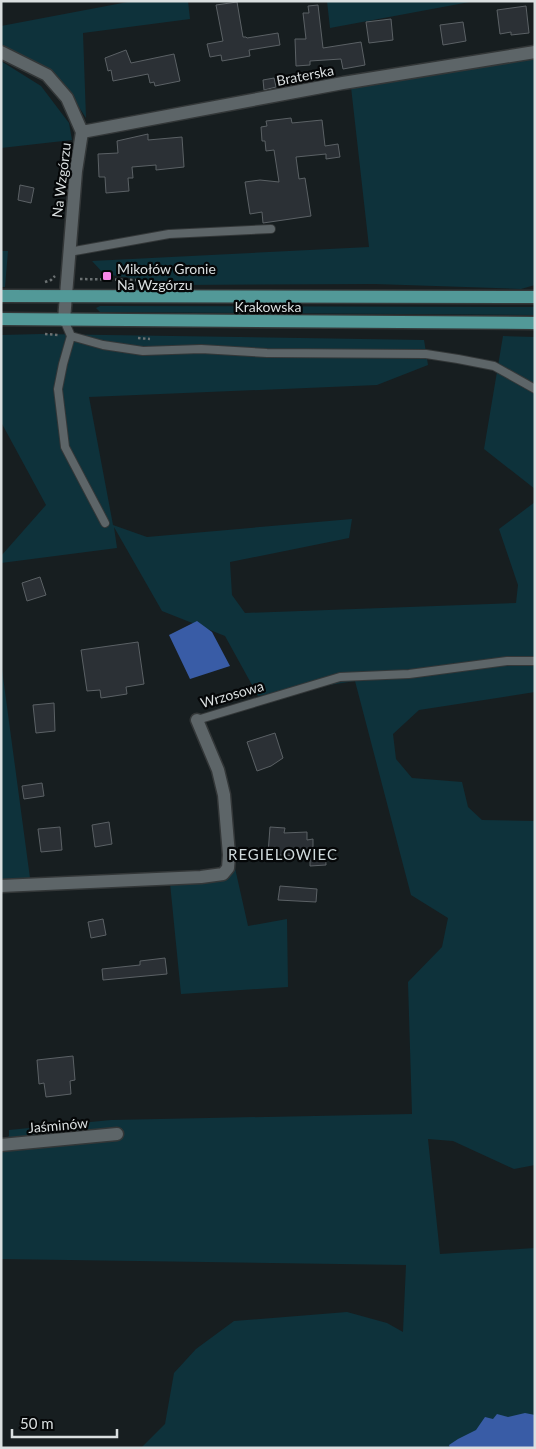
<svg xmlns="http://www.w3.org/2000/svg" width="536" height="1449" font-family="Lato,sans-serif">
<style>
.green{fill:#0e323b}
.water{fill:#395ca6}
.building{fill:#2b3035;stroke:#5b6165}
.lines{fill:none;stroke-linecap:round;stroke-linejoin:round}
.service-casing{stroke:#333738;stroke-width:10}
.minor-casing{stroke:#333738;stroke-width:15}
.primary-casing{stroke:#333738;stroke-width:15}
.path{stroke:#6b7172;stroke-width:2.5;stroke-dasharray:2.5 2.5;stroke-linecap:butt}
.service{stroke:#5d6568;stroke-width:8}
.minor{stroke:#5d6568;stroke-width:12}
.primary{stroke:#529998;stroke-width:12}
.poi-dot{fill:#f987e8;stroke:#050708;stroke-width:2}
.labels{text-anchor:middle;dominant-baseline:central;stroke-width:4.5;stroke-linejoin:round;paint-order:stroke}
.street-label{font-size:14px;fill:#dadfe0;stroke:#050708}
.poi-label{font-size:14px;fill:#dadfe0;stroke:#050708;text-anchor:start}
.neighbourhood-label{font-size:15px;letter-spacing:1px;fill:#d0dadc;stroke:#050708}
</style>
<rect width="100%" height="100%" fill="#171e20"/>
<path class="green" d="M133,1H188L190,19L83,33L86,118L63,82L1,46V26Z
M327,1H475L330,28Z
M535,59V285L521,289L375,284L178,285L104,274L92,261L369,247L351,87Z
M1,61L41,86L69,123L72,140L1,148Z
M1,251H8L5,287H1Z
M100,306L535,307V315L100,312L96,308Z
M41,334L424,340L428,365L377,385L89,397L113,525L147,537L352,519L349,538L230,562L232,595L245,613L516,603L518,585L499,529L535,502V692L419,710L393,734L396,759L412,778L462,782L468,807L482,820L535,821V1165L514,1169L453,1141L428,1139L440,1254L535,1248V1448H141L165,1424L174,1373L196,1349L234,1321L347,1312L387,1323L403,1332L406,1265L1,1259V1142L9,1136V1130L111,1120L412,1114L408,982L442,947L448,918L411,895L355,681L258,696L225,636L162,611L114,527L117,548L1,563V556L46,505L1,422V335Z
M503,336L535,337V489L484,449Z
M1,662L30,878L1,881Z
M235,868L248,926L287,919L288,987L181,994L170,883Z"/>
<path class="water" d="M197,621L212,632L230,666L190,679L169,635Z
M525,1413L535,1415V1448H450L449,1445L458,1439L476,1430L485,1417L493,1419L497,1414L508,1417Z"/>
<path class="building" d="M237,2L243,37H246L247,38L278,33L280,45L249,50L250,56L222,61L221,55L210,57L207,44L223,41L216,5Z
M318,5L323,48L361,42L365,65L343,69L341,59L310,61V65L296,66L295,39H306L303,13H309L308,6Z
M526,6L529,33L511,35V32L500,34L497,10Z
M391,19L393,40L369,43L366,22Z
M463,22L466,41L443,45L440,25Z
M126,50L131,63L174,54L180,81L155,86L154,82L150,83L148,74L113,81L111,70L108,71L105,58Z
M274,78L276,87L264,90L263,80Z
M291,118L292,123L322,120L325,146L338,144L340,157L326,159V154L296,157L299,179L305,178L311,216L263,223L262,212L250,214L245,182L260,180L279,182L274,150L266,151L265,141H262L261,127L267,126L266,121Z
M148,134V140L182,137L184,167L156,170V165L132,167L133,178H128L129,191L106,193L105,177H99L98,154L118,153L117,141Z
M20,185L34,188L31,203L18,200Z
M40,577L46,595L27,601L22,583Z
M138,642L144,684L126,687L127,694L101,698L100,690L87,691L81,650Z
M54,703L55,731L36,733L33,705Z
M275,733L283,758L271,766L257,771L247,742Z
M42,783L44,796L24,799L22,786Z
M109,822L112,844L95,847L92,825Z
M60,827L62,850L41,852L38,829Z
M270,827L285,828L284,833L307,832V840L313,839V850H325L326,865L310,866V857L296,858V856L268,854Z
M280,886L317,889L316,902L278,900Z
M103,919L106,935L91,938L88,922Z
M165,958L167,974L103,980L102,969L140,965V961Z
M73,1056L75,1080L70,1081L71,1094L46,1097L44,1083L39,1084L37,1060Z"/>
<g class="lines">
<defs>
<path id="service" d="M69,252L169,234L271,229
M64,320L71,336L63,364L58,389L65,447L105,523
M71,336L103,345L143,351L201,349L267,353L426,354L458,359L494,366L535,389
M197,720L340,677L409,674L507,661H535"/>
<path id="minor" d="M1,52L47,75L67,98L82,132L76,171L64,320
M82,132L343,83L535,52
M1,886L201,877L223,874L228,868L229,855L224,795L218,770L197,720
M1,1145L117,1134"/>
<path id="primary" d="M1,296L535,297
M1,319L535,323"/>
</defs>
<use href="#service" class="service-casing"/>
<use href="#minor" class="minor-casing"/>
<use href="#primary" class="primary-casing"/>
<path class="path" d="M80,279L139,280
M45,282L51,280L55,276
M45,334L59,335
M138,338L150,339"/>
<use href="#service" class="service"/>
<use href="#minor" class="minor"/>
<use href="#primary" class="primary"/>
</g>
<rect class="poi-dot" x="102" y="271" width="10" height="10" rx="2.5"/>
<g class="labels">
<g class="street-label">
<text transform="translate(305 75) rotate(-11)">Braterska</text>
<text transform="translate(61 180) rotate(-83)">Na Wzgórzu</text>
<text x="268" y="306">Krakowska</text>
<text transform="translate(232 694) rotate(-16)">Wrzosowa</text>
<text transform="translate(58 1125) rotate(-5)">Jaśminów</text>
</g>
<g class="poi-label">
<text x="117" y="268">Mikołów Gronie<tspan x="117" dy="16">Na Wzgórzu</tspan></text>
</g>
<g class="neighbourhood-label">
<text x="283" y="854">REGIELOWIEC</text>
</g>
</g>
<rect width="536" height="1449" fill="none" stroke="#dadfe0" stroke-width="5"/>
<path d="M12 1429v8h105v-8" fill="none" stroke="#dadfe0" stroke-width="2.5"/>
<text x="20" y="1429" font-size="15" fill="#dadfe0" stroke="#050708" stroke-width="4" paint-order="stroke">50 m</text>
</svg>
